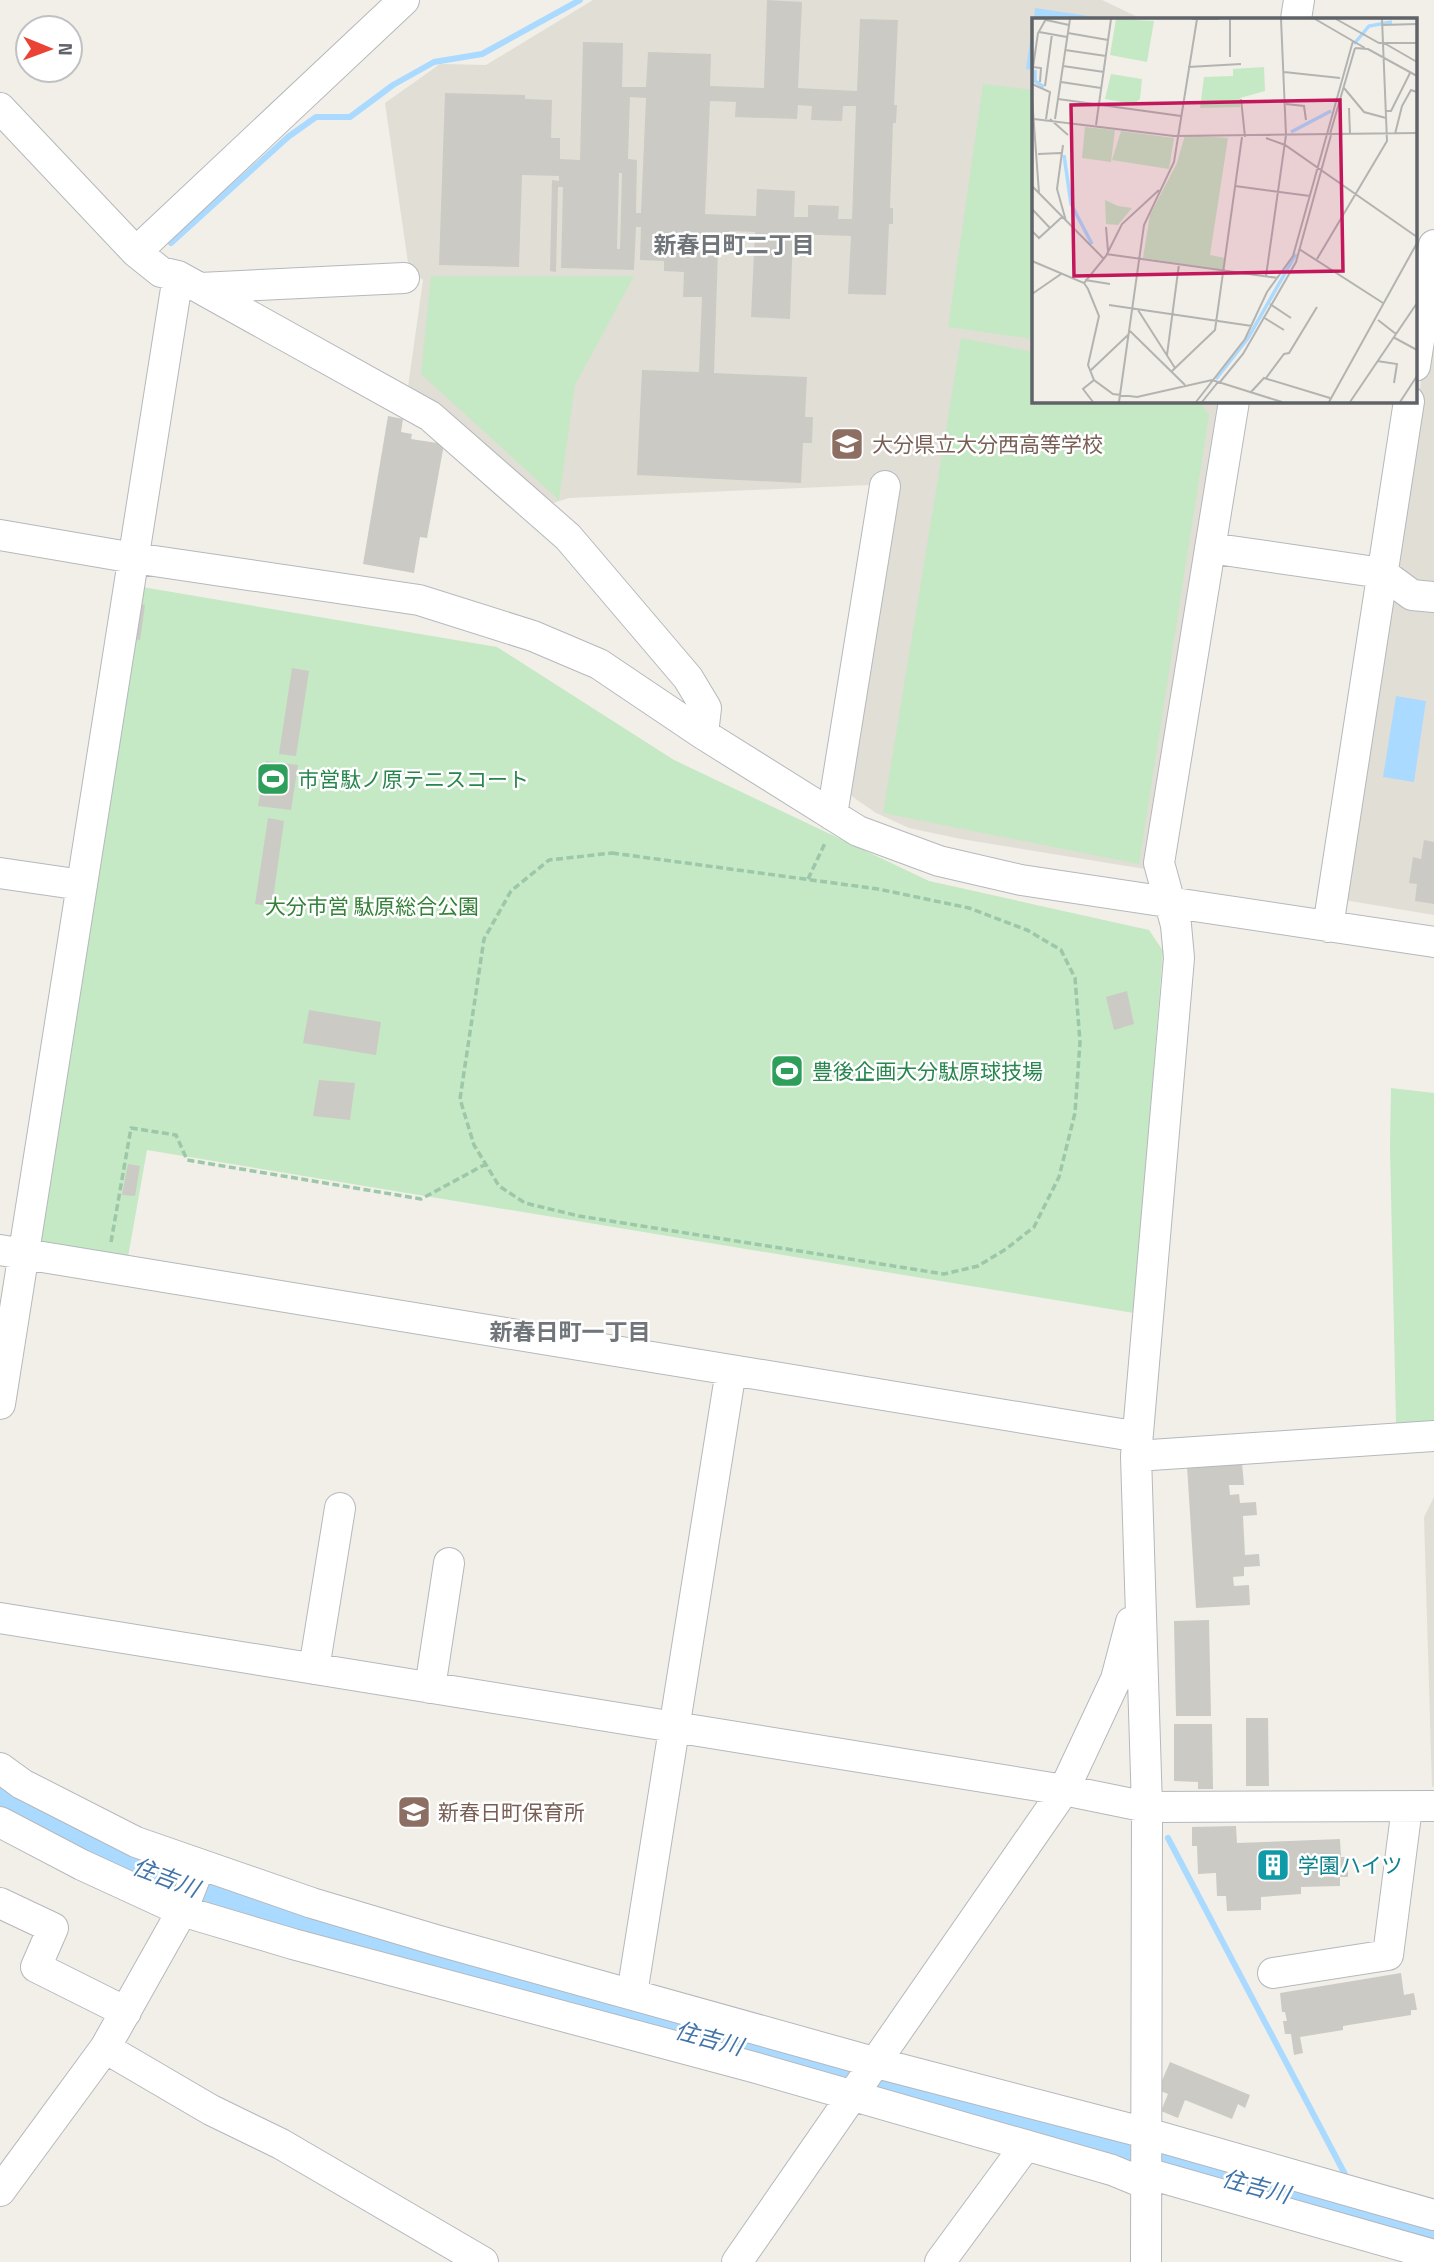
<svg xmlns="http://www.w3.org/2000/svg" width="1434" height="2262" font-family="'Titillium Web','Noto Sans JP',sans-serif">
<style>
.education{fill:#e1ded6}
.green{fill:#c5e8c5}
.water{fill:#aadaff}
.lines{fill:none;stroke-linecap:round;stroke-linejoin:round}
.stream{stroke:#aadaff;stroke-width:6}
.river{stroke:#aadaff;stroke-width:38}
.building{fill:#cccac5;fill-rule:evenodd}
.minor-casing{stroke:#b5b8bc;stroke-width:32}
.path{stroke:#9cc7a9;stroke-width:3.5;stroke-dasharray:7 3.5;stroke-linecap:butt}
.minor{stroke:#fff;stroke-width:30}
.labels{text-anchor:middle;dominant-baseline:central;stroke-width:5;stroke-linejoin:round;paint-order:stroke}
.education-label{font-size:21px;fill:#785e54;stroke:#fff;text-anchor:start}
.leisure-label{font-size:21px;fill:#27864d;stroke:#fff;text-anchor:start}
.park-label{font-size:21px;fill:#348238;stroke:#fff}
.culture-label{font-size:21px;fill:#0d838f;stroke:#fff;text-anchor:start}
.neighbourhood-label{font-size:23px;font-weight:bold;fill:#70757a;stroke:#fff}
.water-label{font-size:23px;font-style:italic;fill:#4174aa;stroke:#fff}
.inset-river{fill:none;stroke:#aadaff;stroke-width:3.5}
.inset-road{fill:none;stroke:#b3b3b1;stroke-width:2}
.view{fill:#c2185b;fill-opacity:0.15;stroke:#c2185b;stroke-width:3.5}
.inset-edge{fill:none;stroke:#5f6368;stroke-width:3.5}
</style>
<rect width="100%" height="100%" fill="#f1efe8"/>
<path class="education" d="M593,0H1102L1142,19H1033V401H1220L1145,869L961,839L909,828L876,813L850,795L898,487L869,485L569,498L547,505L436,402L408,387L423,280L409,270L385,103L440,64L486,65Z
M1434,294V915L1344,900Z
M1434,1497V1786L1432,1787L1424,1517Z"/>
<path class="green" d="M983,84L1033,90V339L948,327Z
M431,276H634L575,385L559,500L421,374Z
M961,338L1033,352V401H1199L1209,415L1139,864L883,813Z
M136,586L497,647L674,760L929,881L1149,930L1163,951L1134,1313L147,1150L126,1268L27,1251Z
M1391,1088L1434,1093V1423H1396L1390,1147Z"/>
<path class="water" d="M1035,8L1108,19H1034Z
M1033,21V70L1026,69Z
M1396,696L1426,701L1414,782L1383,777Z"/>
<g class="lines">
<path class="stream" d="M171,243L288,137L316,117H350L393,85L434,62L482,54L580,0
M1168,1838L1348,2180
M1363,2209L1368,2217"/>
<path class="river" d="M0,1798L89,1847L179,1883L330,1935L1434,2234"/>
</g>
<path class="building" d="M767,0L802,2L798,88L857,91L860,19L898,20L894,105H897L896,123H893L890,208H893V224H889L886,295L848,294L851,236L793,234L790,319L751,317L755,232L729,231V251H718L714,373L807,377L805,417H813L812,443H803L801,483L637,475L642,370L699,372L702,297H683L684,272L664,271V261L640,260L641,227H636L634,270L561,268L563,187H558L556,272L550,271L552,180L559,181V176L522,175L519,267L439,265L445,93L525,95V99L552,100L551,138H560V159L580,160L583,42L623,43L622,87H646L648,52L711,54L710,86L764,88ZM630,97L646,98L641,213H636L637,160L628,159ZM710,101L736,102L735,117L797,119L798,105L812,106L811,120L842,121L843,106H856L852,219H838L839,206L808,205V217H794L795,191L757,189L756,216L705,214ZM619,173H622L620,249H617Z
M388,416L403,419L401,432L412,434L411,439L444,444L427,538L420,537L414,573L363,564Z
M138,604L145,605L140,640L133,639Z
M292,668L309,671L296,756L279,754Z
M266,761L298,765L291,810L258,806Z
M268,818L284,821L272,906L255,904Z
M1424,840L1434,842V904L1415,901L1417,884L1409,883L1413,857L1421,859Z
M1127,991L1134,1024L1114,1030L1106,997Z
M309,1010L381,1022L376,1055L303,1043Z
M319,1080L355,1083L350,1120L313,1116Z
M128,1164L140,1166L135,1196L122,1195Z
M1242,1463L1244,1485H1229L1230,1495L1239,1494L1240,1503L1256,1502L1257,1515L1243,1516L1245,1555L1259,1554L1260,1566L1244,1567V1576L1233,1577L1234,1586L1249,1585L1250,1605L1196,1608L1187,1466Z
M1209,1620L1211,1716H1176L1174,1621Z
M1246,1718H1268L1269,1786H1246Z
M1174,1724H1212L1213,1789H1198V1782L1174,1781Z
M1236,1826L1237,1843L1340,1839L1341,1857H1348V1877H1340V1886L1301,1887V1894L1261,1897V1910L1227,1911L1226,1896H1217L1216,1873L1198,1874L1197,1846H1192V1827Z
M1401,1973L1404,1995L1414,1993L1417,2010H1411V2015L1343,2026V2030L1300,2037L1303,2053L1294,2055L1291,2034H1285L1283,2021H1287L1285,2012H1282L1280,1993Z
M1170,2062L1250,2095L1245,2108L1238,2104L1232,2119L1185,2100L1178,2118L1161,2111L1168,2094L1158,2090Z"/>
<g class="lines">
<defs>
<path id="minor" d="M1296,19L1299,0
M0,108L136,252L161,272L178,276L430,416L568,537L688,678L706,708L703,734
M136,252L404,0
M200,288L404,278
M1415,366L1434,245
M0,535L134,558L419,600L533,636L599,664L703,734L858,831L939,861L1021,880L1434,942
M1210,548L1382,573L1412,595L1434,597
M832,815L885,486
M0,873L82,885
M1328,927L1409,401
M0,1250L1121,1434L1138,1433
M0,1404L178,276
M1136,1456L1434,1436
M0,1618L1064,1790L1147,1807L1434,1806
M314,1669L340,1508
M430,1688L449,1563
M0,1768L22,1784L136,1842L312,1903L436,1940L877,2063L1146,2133L1434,2215
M0,1822L82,1865L182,1911L293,1944L753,2067L1112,2170L1146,2184
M0,1903L53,1928L36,1967L126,2012
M1273,1973L1388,1955L1407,1807
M632,1994L731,1370
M105,2048L211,2110L281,2144L483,2262
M1146,2173L1434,2255
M0,2191L105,2048L182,1911L200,1865
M737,2262L1064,1790L1116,1679L1131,1622
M940,2262L1026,2145
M1146,2262L1147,1807L1136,1456L1179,958L1176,925L1159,863L1234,401"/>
</defs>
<use href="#minor" class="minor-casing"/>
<path class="path" d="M612,853L878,889L969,908L1027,930L1061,950L1075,978L1080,1042L1075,1113L1059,1177L1034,1227L1006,1249L978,1266L944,1274L579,1216L525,1203L499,1186L474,1145L460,1099L484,939L511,891L549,860Z
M808,879L826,841
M111,1242L131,1128L176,1135L187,1160L421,1199L486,1164"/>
<use href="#minor" class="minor"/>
</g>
<defs>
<symbol id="school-square" viewBox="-11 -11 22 22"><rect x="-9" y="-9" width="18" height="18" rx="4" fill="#8d6e63" stroke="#fff"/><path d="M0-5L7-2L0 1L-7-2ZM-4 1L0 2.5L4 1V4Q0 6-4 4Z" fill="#fff"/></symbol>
<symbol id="stadium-square" viewBox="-11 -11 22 22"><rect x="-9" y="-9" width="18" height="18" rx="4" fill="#2e9e5b" stroke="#fff"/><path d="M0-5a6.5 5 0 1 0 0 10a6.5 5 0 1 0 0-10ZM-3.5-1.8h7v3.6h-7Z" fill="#fff"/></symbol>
<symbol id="building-square" viewBox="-11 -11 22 22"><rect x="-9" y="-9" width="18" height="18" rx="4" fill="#0f9aa8" stroke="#fff"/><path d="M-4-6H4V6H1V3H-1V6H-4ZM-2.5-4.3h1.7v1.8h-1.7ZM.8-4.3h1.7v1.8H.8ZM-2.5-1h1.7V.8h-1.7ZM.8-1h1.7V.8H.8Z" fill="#fff"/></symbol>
</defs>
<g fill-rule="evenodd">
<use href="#school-square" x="828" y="425" width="38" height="38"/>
<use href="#stadium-square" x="254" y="760" width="38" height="38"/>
<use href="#stadium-square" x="768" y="1052" width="38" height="38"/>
<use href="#school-square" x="395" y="1793" width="38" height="38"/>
<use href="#building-square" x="1254" y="1846" width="38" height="38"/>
</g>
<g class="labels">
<g class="education-label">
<text x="872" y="444">大分県立大分西高等学校</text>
<text x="438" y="1812">新春日町保育所</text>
</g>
<g class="leisure-label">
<text x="298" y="779">市営駄ノ原テニスコート</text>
<text x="812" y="1071">豊後企画大分駄原球技場</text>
</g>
<g class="park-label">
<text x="372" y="906">大分市営 駄原総合公園</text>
</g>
<g class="culture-label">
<text x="1298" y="1865">学園ハイツ</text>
</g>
<g class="neighbourhood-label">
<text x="734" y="244">新春日町二丁目</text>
<text x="570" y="1331">新春日町一丁目</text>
</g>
<g class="water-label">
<text transform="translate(166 1877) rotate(21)">住吉川</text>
<text transform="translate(709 2038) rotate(15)">住吉川</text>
<text transform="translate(1256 2186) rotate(15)">住吉川</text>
</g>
</g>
<g transform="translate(1032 18)">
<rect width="385" height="385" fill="#f1efe8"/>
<path d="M84,1L122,3L115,44L78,37ZM232,49L233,73L208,80V89L168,90L172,59L201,58V51ZM79,56L110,61L108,81L102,86L73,81ZM53,109L83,112L79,144L50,140ZM89,113L142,120L137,151L80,142ZM153,117L196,120L178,237L193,240L191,252L111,240L118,197L145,145ZM73,182L86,188L100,190L86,207L74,206Z" fill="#c5e8c5"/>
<path class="inset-river" d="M322,26L337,8L360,4M3,52V63L12,69M259,114L299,93M32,137L39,186L60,226M184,361L216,320L264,236"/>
<path class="inset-road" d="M160,1H187M283,1L333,30M304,1L347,25H385M14,2L37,7M350,7L385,6M7,14L35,19M36,15L76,22M352,25L385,44M323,30L336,31L385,58M33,32L74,38M198,39V1M31,48L72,54M1,49L9,50L8,64M156,49L209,46M252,54L308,60M0,56L6,15L14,1M29,64L69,70M0,66L18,74L14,101M13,68L20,16M312,70L332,94L354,100M0,80L7,175M26,81L149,98M209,81L213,119M254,86L272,88L274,102M317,90L318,116M354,93H359L378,55M2,101L142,118L385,115M18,101L36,117M23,101L38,1M64,107L79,1M298,116L323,30M363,116L370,88L379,72L385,74M234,120L253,127L385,219M31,127L25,171L34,203M6,136L29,135M0,168L72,241M203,168L278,178M0,191L18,210M74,209L76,233M0,213L7,220L30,199M267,231L351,285M74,236L246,260M285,241L355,123L350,1M0,243L52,265L56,271L67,298L56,347L62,362L81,376L105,379L180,362L250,384M234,258L254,117L249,1M53,262L78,266M52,265L74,238L90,206L127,172M0,276L29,256M238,286L259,300M77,287L220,308M106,292L143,350M231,299L252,312M346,302L364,316M98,313L153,367M361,319L385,332M135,337L147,246M345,343L365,346L362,365M58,353L97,316M139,354L183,312L210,119M234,360L252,336L257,335L285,289M188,364L211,336L264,244L299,117M219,374L232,360L298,380M61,384L51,371L62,362M87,384L112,207L142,144L165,1M164,384L213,321L235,274L261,238L321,23M170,384L186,364M297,384L385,225M318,384L385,285M368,384L385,358"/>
<path class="view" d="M308,82L311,253L42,258L39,87Z"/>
<rect width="385" height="385" class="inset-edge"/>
</g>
<g transform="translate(49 49) rotate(91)"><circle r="33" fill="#ffffff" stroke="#bfc1c3" stroke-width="2"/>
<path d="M0-5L12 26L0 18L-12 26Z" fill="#ea4335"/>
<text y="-10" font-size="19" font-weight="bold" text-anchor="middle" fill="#5f6368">N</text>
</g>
</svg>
